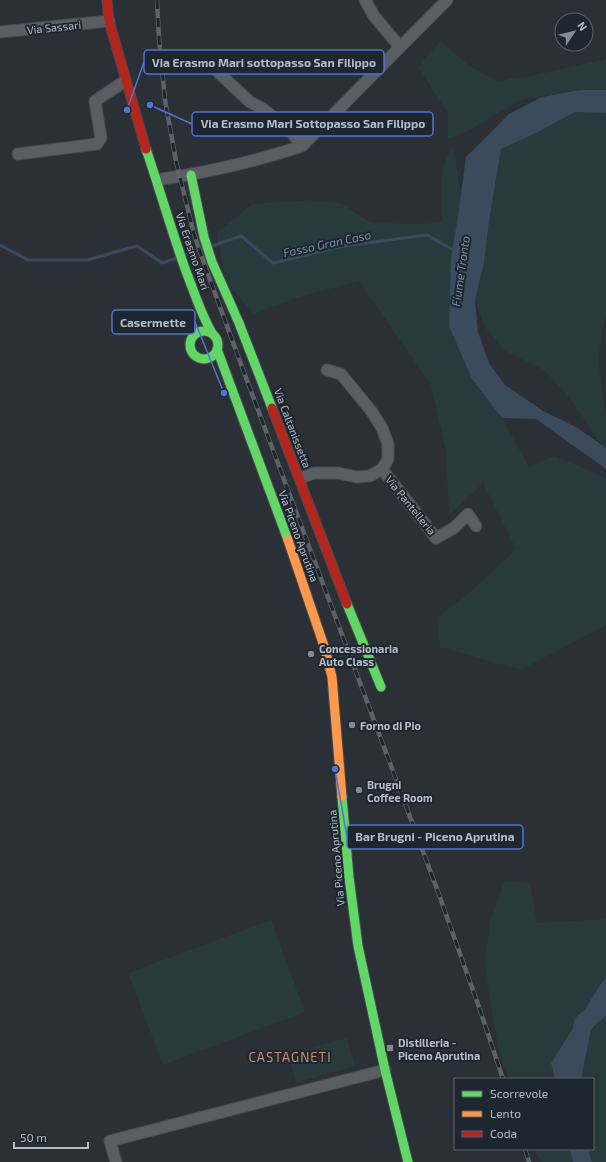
<svg xmlns="http://www.w3.org/2000/svg" width="606" height="1162" font-family="'Exo 2',sans-serif">
<style>
.green{fill:#283a3b}
.water{fill:#3b4b5d}
.lines{fill:none;stroke-linecap:round;stroke-linejoin:round}
.stream{stroke:#3b4b5d;stroke-width:3}
.river{stroke:#3b4b5d;stroke-width:18}
.street-casing{stroke:#484c50;stroke-width:13}
.fast-casing{stroke:#484c50;stroke-width:11}
.slow-casing{stroke:#484c50;stroke-width:11}
.jam-casing{stroke:#484c50;stroke-width:11}
.street{stroke:#5a5e63;stroke-width:11}
.fast{stroke:#63d668;stroke-width:9}
.slow{stroke:#ff974d;stroke-width:9}
.jam{stroke:#b3261e;stroke-width:9}
.rail-casing{stroke:#5e6268;stroke-width:4.5}
.rail{stroke:#1e262f;stroke-width:3;stroke-dasharray:9;stroke-linecap:butt}
.poi-dot{fill:#848b94;stroke:#1e262f;stroke-width:1.5}
.labels{text-anchor:middle;dominant-baseline:central;stroke-width:4;stroke-linejoin:round;paint-order:stroke}
.street-label{font-size:11px;fill:#b5bcc6;stroke:#1e262f}
.poi-label{font-size:11px;font-weight:bold;fill:#b5bcc6;stroke:#1e262f;text-anchor:start}
.water-label{font-size:12px;font-style:italic;fill:#788fa6;stroke:#1e262f}
.quarter-label{font-size:13px;letter-spacing:1px;fill:#c98f6c;stroke:#1e262f}
.leader{fill:none;stroke:#5274d2;stroke-width:1.5}
.callout-dot{fill:#5274d2;stroke:#1e262f;stroke-width:1.5}
.callout{fill:#1e262f;stroke:#5274d2;stroke-width:1.5}
.callout-label{font-size:12px;text-anchor:middle;font-weight:bold;fill:#b5bcc6}
</style>
<rect width="100%" height="100%" fill="#2a3036"/>
<path class="green" d="M440,41L471,67L497,81L535,75L606,59V90H580L521,100L466,132L448,139V113L418,67Z
M575,112L606,113V317L603,327L598,359L605,413L606,416V446H603L567,395L544,370L505,351L484,326L475,300L484,263L489,221L501,149L536,133Z
M453,143L461,194L458,216L472,379L502,418L529,467L555,456L606,478V625L521,670L440,647L437,618L467,595L516,549L483,483L449,516L446,451L431,385L359,281L296,298L254,314L226,283L217,233L252,204L311,200L341,203L371,223L425,224L442,221L441,183L443,167Z
M505,880L530,883L537,923L606,919V979L602,982L551,1063L555,1079H510L500,1058L490,1002L485,960L490,921Z
M271,920L305,1012L163,1065L128,973Z
M606,1010V1162H592L588,1149H593V1079H572L578,1048Z
M347,1038L355,1066L296,1083L288,1054Z
M534,1149H570L573,1162H542Z"/>
<path class="water" d="M580,90H606V113L575,112L536,133L501,149L489,221L484,263L475,300L478,332L489,363L505,385L543,411L576,427L606,448V469L536,419L502,418L472,379L449,326L451,258L458,216L466,157L509,114L542,97Z
M606,979V1010L578,1048L572,1079H555L551,1063L602,982Z
M570,1149H588L592,1162H573Z"/>
<g class="lines">
<path class="stream" d="M0,245L28,260H87L137,246L162,263L177,258
M212,246L241,236L273,263L344,246L427,235L455,251
M186,255L203,249"/>
<path class="river" d="M572,1079L583,1023L606,1004"/>
<defs>
<path id="street" d="M365,0L374,16L400,47
M0,32L109,21
M219,73L250,102L262,108L290,130L302,146
M18,154L97,144L101,138L95,101L125,81
M162,179C209,172 257,161 302,146L447,0
M382,469L436,538L454,528L468,514L476,526
M300,478L314,473H338L357,477L370,476L382,469L388,459V444L382,428L372,412L341,374L327,370
M116,1162L110,1141L385,1070"/>
<path id="fast" d="M146,149C160,190 172,233 187,274C195,294 201,314 212,333
M191,175L204,237L212,262L239,323L272,408
M190 345a14 14 0 1 1 28 0a14 14 0 1 1-28 0Z
M217,349L288,540
M347,604L381,687
M342,797L349,877L358,946L385,1070L408,1162"/>
<path id="slow" d="M288,540L325,649L332,677L342,797"/>
<path id="jam" d="M107,0L109,21L146,149
M272,408L347,604"/>
</defs>
<use href="#street" class="street-casing"/>
<use href="#fast" class="fast-casing"/>
<use href="#slow" class="slow-casing"/>
<use href="#jam" class="jam-casing"/>
<use href="#street" class="street"/>
<use href="#fast" class="fast"/>
<use href="#slow" class="slow"/>
<use href="#jam" class="jam"/>
<defs>
<path id="rail" d="M157,0L159,38L165,100L176,161L194,234L205,266L245,375L437,889L480,1010L503,1079
M525,1149L529,1162"/>
</defs>
<use href="#rail" class="rail-casing"/>
<use href="#rail" class="rail"/>
</g>
<g class="poi-dot">
<circle cx="311" cy="654" r="4"/>
<circle cx="352" cy="725" r="4"/>
<circle cx="359" cy="790" r="4"/>
<rect x="386" y="1044" width="8" height="8" rx="2"/>
</g>
<g class="labels">
<g class="street-label">
<text transform="translate(54 27) rotate(-6)">Via Sassari</text>
<text transform="translate(193 251) rotate(71)">Via Erasmo Mari</text>
<text transform="translate(293 428) rotate(69)">Via Caltanissetta</text>
<text transform="translate(411 505) rotate(51)">Via Pantelleria</text>
<text transform="translate(299 536) rotate(70)">Via Piceno Aprutina</text>
<text transform="translate(336 858) rotate(-95)">Via Piceno Aprutina</text>
</g>
<g class="poi-label">
<text x="319" y="648">Concessionaria<tspan x="319" dy="13">Auto Class</tspan></text>
<text x="360" y="725">Forno di Pio</text>
<text x="367" y="784">Brugni<tspan x="367" dy="13">Coffee Room</tspan></text>
<text x="398" y="1042">Distilleria -<tspan x="398" dy="13">Piceno Aprutina</tspan></text>
</g>
<g class="water-label">
<text transform="translate(327 243) rotate(-12)">Fosso Gran Caso</text>
<text transform="translate(460 271) rotate(-82)">Fiume Tronto</text>
</g>
<g class="quarter-label">
<text x="290" y="1057">CASTAGNETI</text>
</g>
</g>
<path class="leader" d="M127 110L144 62M150 105L192 124M224 393L195 322M335 769L347 837"/>
<g class="callout-dot">
<circle cx="127" cy="110" r="4"/>
<circle cx="150" cy="105" r="4"/>
<circle cx="224" cy="393" r="4"/>
<circle cx="335" cy="769" r="4"/>
</g>
<g class="callout">
<rect x="144" y="50" width="240" height="24" rx="4"/>
<rect x="192" y="112" width="241" height="24" rx="4"/>
<rect x="112" y="310" width="83" height="24" rx="4"/>
<rect x="347" y="825" width="176" height="24" rx="4"/>
</g>
<g class="callout-label">
<text x="264" y="67">Via Erasmo Mari sottopasso San Filippo</text>
<text x="313" y="128">Via Erasmo Mari Sottopasso San Filippo</text>
<text x="153" y="327">Casermette</text>
<text x="435" y="841">Bar Brugni - Piceno Aprutina</text>
</g>
<rect x="454" y="1078" width="140" height="72" fill="#1e262f" stroke="#5a626b"/>
<rect x="462" y="1091" width="20" height="6" fill="#63d668" stroke="#5a626b"/>
<text x="490" y="1098" font-size="12" fill="#b5bcc6">Scorrevole</text>
<rect x="462" y="1111" width="20" height="6" fill="#ff974d" stroke="#5a626b"/>
<text x="490" y="1118" font-size="12" fill="#b5bcc6">Lento</text>
<rect x="462" y="1131" width="20" height="6" fill="#b3261e" stroke="#5a626b"/>
<text x="490" y="1138" font-size="12" fill="#b5bcc6">Coda</text>
<g transform="translate(574 32) rotate(55)"><circle r="19" fill="#1e262f" stroke="#5a626b"/>
<path d="M0-3L7 15L0 10L-7 15Z" fill="#848b94"/>
<text y="-6" font-size="11" font-weight="bold" text-anchor="middle" fill="#b5bcc6">N</text>
</g>
<path d="M14 1142v6h74v-6" fill="none" stroke="#b5bcc6" stroke-width="2"/>
<text x="20" y="1142" font-size="12" fill="#b5bcc6" stroke="#1e262f" stroke-width="3" paint-order="stroke">50 m</text>
</svg>
